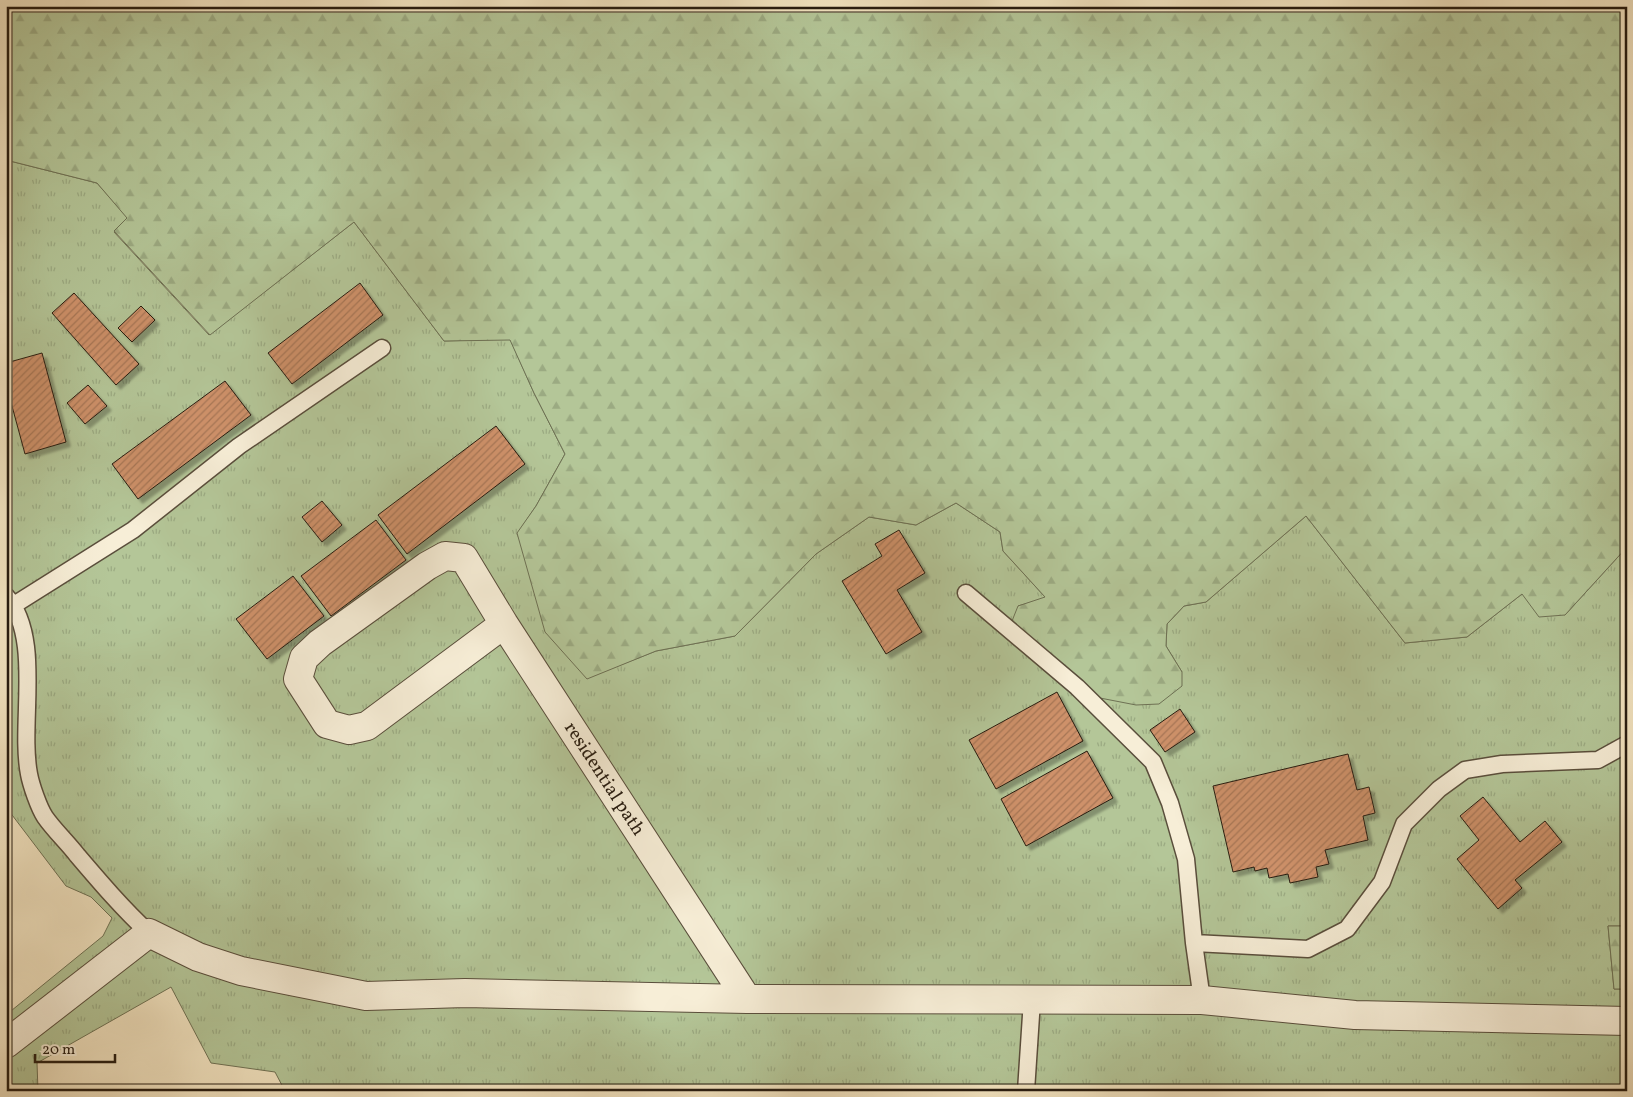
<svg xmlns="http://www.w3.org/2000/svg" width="1633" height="1097" font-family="Vollkorn,serif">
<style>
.grass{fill:url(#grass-tufts);stroke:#6e7154}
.forest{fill:url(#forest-firs);stroke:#6e7154}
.building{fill:url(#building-hatch);stroke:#271c10;filter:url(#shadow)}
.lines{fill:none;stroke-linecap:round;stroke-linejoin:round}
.service-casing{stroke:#5a4e3c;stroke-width:19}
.minor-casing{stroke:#5a4e3c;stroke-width:30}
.service{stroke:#f7eed7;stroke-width:16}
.minor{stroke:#f7eed7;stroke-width:28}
.labels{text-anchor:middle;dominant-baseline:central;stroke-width:5;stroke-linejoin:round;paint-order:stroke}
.street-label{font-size:19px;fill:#271c10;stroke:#f7eed7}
</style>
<defs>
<pattern id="grass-tufts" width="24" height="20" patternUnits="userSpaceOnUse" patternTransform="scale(1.25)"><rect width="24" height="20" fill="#b4c698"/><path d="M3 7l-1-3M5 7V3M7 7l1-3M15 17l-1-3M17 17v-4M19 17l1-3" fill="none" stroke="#9baa82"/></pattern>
<pattern id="forest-firs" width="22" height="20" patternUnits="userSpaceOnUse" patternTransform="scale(1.25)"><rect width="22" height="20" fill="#b4c698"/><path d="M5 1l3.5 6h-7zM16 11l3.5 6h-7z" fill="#9baa82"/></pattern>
<pattern id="building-hatch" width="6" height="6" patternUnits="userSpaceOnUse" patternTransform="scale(1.25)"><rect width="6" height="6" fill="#ce916a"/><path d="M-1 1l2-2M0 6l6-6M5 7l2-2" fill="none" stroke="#a77656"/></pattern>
<filter id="shadow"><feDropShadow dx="4.5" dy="4.5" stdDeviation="1" flood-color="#0004"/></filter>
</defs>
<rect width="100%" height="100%" fill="#f3e5c2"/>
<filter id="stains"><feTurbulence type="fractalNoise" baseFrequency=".004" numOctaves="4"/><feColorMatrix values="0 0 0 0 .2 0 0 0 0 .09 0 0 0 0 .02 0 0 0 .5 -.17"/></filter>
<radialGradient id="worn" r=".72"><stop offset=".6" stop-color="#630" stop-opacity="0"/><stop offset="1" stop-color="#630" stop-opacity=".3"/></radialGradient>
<path class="grass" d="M6,160L97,183L128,218L114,232L209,335L354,222L444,341L510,339L534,393L565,454L536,506L517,534L587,678L656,651L735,636L816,554L869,517L916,525L956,503L1000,532L1003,551L1046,598L1018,606L1182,672L1166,646L1167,624L1184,606L1206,602L1306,516L1405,643L1467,637L1522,594L1565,615L1627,547V926H1608L1614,989H1627V1091H285L275,1072L211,1063L171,987L37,1063L38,1091H6V1015L103,936L112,918L91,897L66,886L6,807Z"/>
<path class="forest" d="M6,6H1627V547L1565,615L1539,617L1522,594L1467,637L1405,643L1306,516L1206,602L1184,606L1167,624L1166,646L1182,672V686L1159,704L1136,705L1100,698L1065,670L1012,621L1018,606L1045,597L1003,551L1000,532L956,503L916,525L869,517L816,554L735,636L656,651L587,679L545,632L517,533L536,506L565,454L534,393L510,340L444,341L354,222L210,335L114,231L127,218L97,183L6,160Z
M1608,926H1627V989H1614Z"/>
<path class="building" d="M360,283L383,315L292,384L268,353Z
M74,293L139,364L116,385L52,313Z
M141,306L155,320L132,342L118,328Z
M42,353L66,442L25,454L6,384V363Z
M225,381L251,415L138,499L112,464Z
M88,385L107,406L85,424L67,403Z
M496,426L525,464L407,554L378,515Z
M322,501L342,525L322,542L302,517Z
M376,520L406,560L331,616L301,576Z
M899,530L925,573L897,590L922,632L886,654L842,581L882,556L875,544Z
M293,576L324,616L267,659L236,619Z
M1057,692L1083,741L996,789L969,740Z
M1180,709L1195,732L1165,752L1150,730Z
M1087,751L1113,798L1026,846L1001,799Z
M1348,754L1357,790L1369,787L1375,813L1363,816L1368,840L1325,850L1329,864L1316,867L1318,877L1290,883L1288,874L1269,878L1267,868L1255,871L1254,867L1233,872L1213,786Z
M1483,797L1520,842L1545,821L1562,842L1515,880L1522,888L1498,909L1457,859L1479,840L1460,816Z"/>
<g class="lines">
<defs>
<path id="service" d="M966,593L1077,687L1153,762L1170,803L1186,859L1194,943
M6,596C43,637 19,722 29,774C31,785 39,808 45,817C54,830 67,842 77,855C100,882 123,909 149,933
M6,610L133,530L239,446L382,348
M1202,1000L1194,943L1308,949L1347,929L1382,882L1404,824L1439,789L1465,770L1502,764L1598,760L1627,744
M1026,1091L1032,1000"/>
<path id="minor" d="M504,624L367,726L349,730L327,724L298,679L304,658L320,643L427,566L445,556L464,558L504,624L747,999
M6,1044L149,933L198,957L241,971L366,996L465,993L747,999L1202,1000L1355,1015L1627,1021"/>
</defs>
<use href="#service" class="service-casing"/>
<use href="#minor" class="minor-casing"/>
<use href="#service" class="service"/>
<use href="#minor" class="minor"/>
</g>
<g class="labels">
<g class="street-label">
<text transform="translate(604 779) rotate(57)">residential path</text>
</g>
</g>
<rect width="1633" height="1097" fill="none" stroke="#f3e5c2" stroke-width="25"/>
<rect x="8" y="8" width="1618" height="1082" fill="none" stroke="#271c10" stroke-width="2.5"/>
<rect x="12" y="12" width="1608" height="1072" fill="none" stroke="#271c10"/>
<path d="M35 1054v8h80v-8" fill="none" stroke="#271c10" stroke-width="2.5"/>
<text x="42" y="1054" font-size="15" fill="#271c10" stroke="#f7eed7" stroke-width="4" paint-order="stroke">20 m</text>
<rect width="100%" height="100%" filter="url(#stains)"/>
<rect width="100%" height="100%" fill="url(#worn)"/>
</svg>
